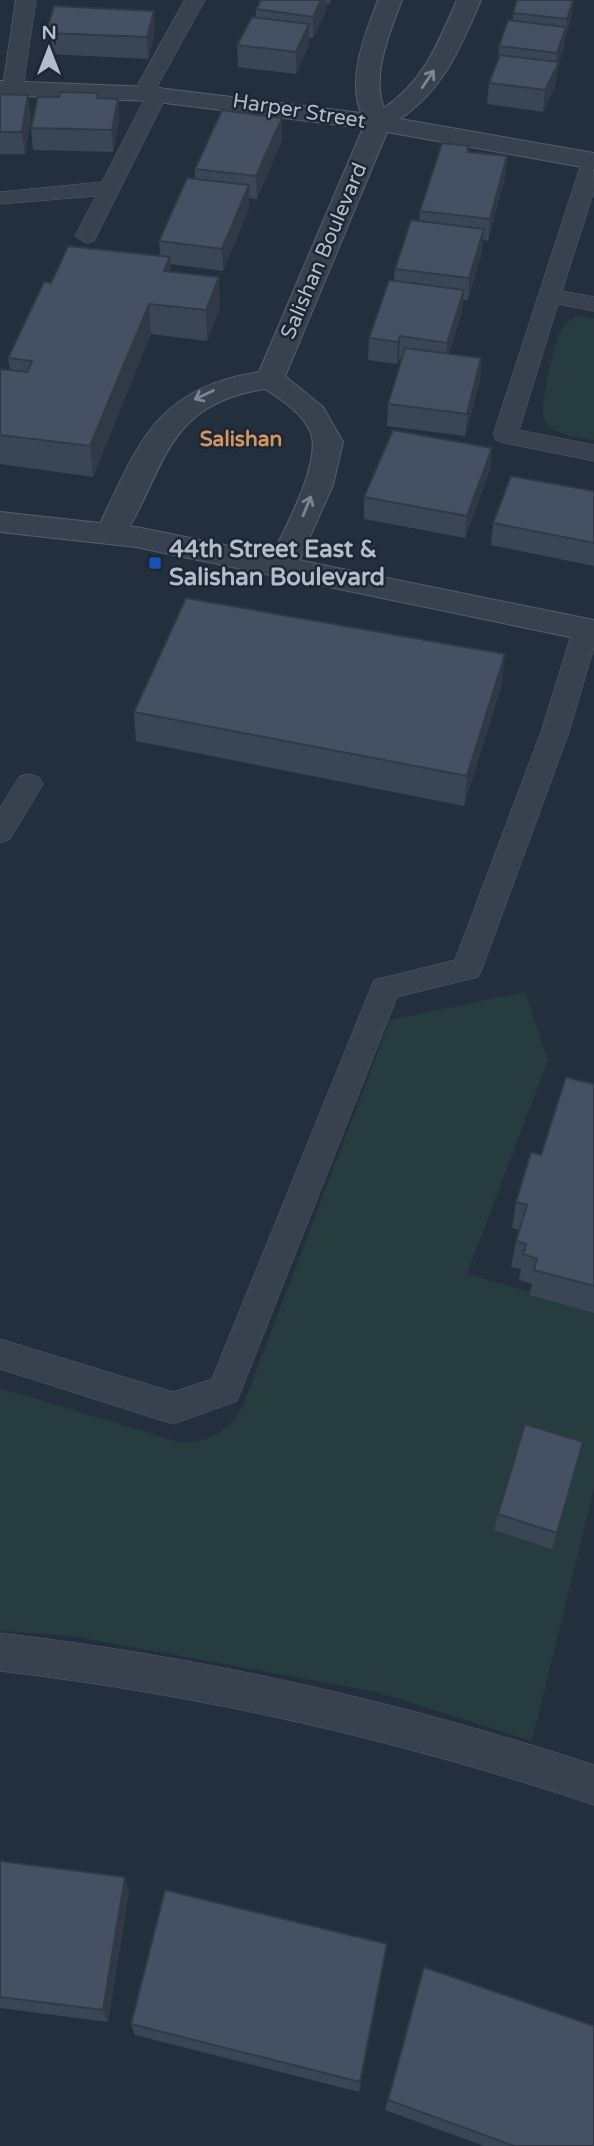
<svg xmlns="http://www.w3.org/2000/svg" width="594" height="2146" font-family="'Varela Round',sans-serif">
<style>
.green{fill:#263c3f}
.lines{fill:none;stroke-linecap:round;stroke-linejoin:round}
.service-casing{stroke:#565f6c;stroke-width:1}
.minor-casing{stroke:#565f6c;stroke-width:2}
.tertiary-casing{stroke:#565f6c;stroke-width:2}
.service{fill:#38414e;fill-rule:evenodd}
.minor{fill:#38414e;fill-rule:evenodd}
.tertiary{fill:#38414e;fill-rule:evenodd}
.wall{fill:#3b4654}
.shaded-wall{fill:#303945}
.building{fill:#455162;stroke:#303945;stroke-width:2}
.oneway{stroke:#7c8592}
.transit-dot{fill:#1a4fb4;stroke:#1d2633;stroke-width:2.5}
.labels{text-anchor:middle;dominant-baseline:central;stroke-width:5;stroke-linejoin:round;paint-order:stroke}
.far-street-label{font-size:21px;fill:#b4bcc9;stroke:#1d2633}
.far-neighbourhood-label{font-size:21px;font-weight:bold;fill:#d59563;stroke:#1d2633}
.poi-label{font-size:24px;font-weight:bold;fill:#b4bcc9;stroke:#1d2633;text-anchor:start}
</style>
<rect width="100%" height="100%" fill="#242f3e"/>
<path class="green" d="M576,316L594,318V440C578,437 552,436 544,419C539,407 555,339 563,327C566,323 572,320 576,316Z
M525,992L548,1060L467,1274L594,1310V1488L532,1741L377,1692L72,1636L0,1631V1388L182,1443C210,1441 228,1432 242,1408L390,1020Z"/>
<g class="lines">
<defs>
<path id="service" d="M16,0H36L23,87L13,93L3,87Z
M185,0H205L157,87L165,89L168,93L94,241L86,243L75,236L96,196L0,204V192L102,182L145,98L137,96L134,92Z
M593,155L594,191L562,291L594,297V311L558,304L519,430L594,445V461L505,443L496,440L493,435L582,161Z
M586,620L594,622V647L569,732L482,969L478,977L397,997L237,1401L173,1424L0,1369V1339L173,1392L212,1379L374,980L455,960L541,732L573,629L577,623Z
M29,774L39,777L43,784L10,839L0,843V808L19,777Z
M0,1633C203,1657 400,1701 594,1765V1805C400,1740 203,1695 0,1671Z"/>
<path id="minor" d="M378,0H402C390,31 371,76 384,108C424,81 438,43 457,0H481C461,47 443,90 400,119L594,153V169L387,132L285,376L323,407L343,442L333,485L292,577L281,580L270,577L265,570C279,539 322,465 311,433C303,413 282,400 265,389C163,405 167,469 121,541L110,544L99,541L95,534C138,447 152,389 259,372L363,128L150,101L0,95V81L150,87L361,113C347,77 365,35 378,0Z"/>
<path id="tertiary" d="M0,512L136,527L594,620V642L136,547L0,532Z"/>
</defs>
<use href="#service" class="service-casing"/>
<use href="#minor" class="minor-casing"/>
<use href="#tertiary" class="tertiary-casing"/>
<use href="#service" class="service"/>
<use href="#minor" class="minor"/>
<use href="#tertiary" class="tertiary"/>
</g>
<path class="wall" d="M261,0H331L329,4H326V11L313,38H309V45L296,74L238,67L237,45L256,17V9Z
M513,13L572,14L558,64L556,84L543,112L487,104L489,83L498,61L499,46L513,20Z
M155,32L148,59L48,54L46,33Z
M0,94L31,116L25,154H0Z
M98,98L118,99L119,120L113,152L33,150L31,128Z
M282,118V140L257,199L249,198V208L223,271L170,264V272L220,307L207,341L151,334L93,477L0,464V369L10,370L8,358L51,283L160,256L159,241L195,179V169Z
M469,146V152L507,156L505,178L488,241L483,240L482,251L468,300H463L462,312L449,354L481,358L480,380L465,436L387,426L388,404L402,359H399L397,364L368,360L369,338L394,281L395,269L419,221L420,211Z
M492,448L490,470L465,538L364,519V497Z
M594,491V566L491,545L493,523Z
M502,684L464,806L136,741L134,712Z
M594,1084V1313L530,1295L532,1284L519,1280L521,1269L511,1267L516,1241L519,1230L512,1228L516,1202L541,1155Z
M578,1459L552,1549L494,1530L498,1514Z
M0,1861L129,1892L108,2022L0,2008Z
M385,1957L359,2092L135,2035L131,2024Z
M388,2100L594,2146H484L385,2110Z"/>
<path class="shaded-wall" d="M321,0H326V11L313,38V17Z
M573,0H574L572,14L565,40L567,19Z
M154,11L155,32L148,59L147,37Z
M309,24V45L296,74V52Z
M566,27L564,49L558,64L556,84L543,112L545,90L555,68L557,53Z
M28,95L31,116L25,154L22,132Z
M118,99L119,120L113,152L112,130Z
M282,118V140L257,199L256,176Z
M507,156L505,178L488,241L490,219Z
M249,185V208L223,271L222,249Z
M484,229L482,251L468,300L469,278Z
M170,257L171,287L164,271Z
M219,277L220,307L207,341L206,310Z
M464,290L462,312L446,365L447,343Z
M149,304L151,334L93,477L90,446Z
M400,336L399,359L397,364L398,342Z
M481,358L480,380L465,436L467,414Z
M492,448L490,470L465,538L467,516Z
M505,654L502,684L464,806L467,776Z
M125,1877L129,1892L108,2022L103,2010Z"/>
<path class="building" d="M261,0H321L313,17L256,9Z
M517,0H573L567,19L513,13Z
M54,6L154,11L147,37L46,33Z
M252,17L309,24L296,52L237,45Z
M508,20L566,27L557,53L499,46Z
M500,55L559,62L545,90L489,83Z
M60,92L98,93L97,98L118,99L112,130L31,128L38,97H59Z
M0,94L28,95L22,132H0Z
M222,110L282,118L256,176L195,169Z
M442,143L469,146L467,152L507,156L490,219L420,211Z
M187,178L249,185L222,249L159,241Z
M411,220L484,229L469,278L395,269Z
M68,246L170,257L164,271L219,277L206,310L149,304L90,446L0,435V369L27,372L32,361L8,358L44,282L51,283Z
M389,280L464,290L447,343L400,336L398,342L369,338Z
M405,348L481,358L467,414L388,404Z
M393,430L492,448L467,516L364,497Z
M511,476L594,491V543L493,523Z
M186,598L505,654L467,776L134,712Z
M566,1077L594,1084V1286L534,1270L537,1259L523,1254L526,1244L516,1241L527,1205L516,1202L531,1152L541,1155Z
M525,1424L583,1442L557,1533L498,1514Z
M0,1861L125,1877L103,2010L0,1997Z
M165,1890L387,1944L360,2082L131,2024Z
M424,1967L594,2026V2146H514L388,2100Z"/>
<defs><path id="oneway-shaft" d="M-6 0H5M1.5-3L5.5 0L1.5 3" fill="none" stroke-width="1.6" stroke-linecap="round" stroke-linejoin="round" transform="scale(1.75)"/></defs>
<g class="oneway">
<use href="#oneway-shaft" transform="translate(428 79) rotate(-56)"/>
<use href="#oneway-shaft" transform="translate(204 395) rotate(154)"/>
<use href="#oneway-shaft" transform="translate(307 506) rotate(-68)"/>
</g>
<rect class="transit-dot" x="148" y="556" width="14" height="14" rx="3.5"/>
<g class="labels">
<g class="far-street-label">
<text transform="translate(299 111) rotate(9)">Harper Street</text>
<text transform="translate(324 251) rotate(-67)">Salishan Boulevard</text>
</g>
<g class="far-neighbourhood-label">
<text x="241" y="439">Salishan</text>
</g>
<g class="poi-label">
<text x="169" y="549">44th Street East &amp;<tspan x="169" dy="28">Salishan Boulevard</tspan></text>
</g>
</g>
<g transform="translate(49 49)" stroke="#1d2633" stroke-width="5" paint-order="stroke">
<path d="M0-5L12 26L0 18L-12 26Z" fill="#b4bcc9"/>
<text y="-10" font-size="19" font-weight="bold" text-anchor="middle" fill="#b4bcc9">N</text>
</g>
</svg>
